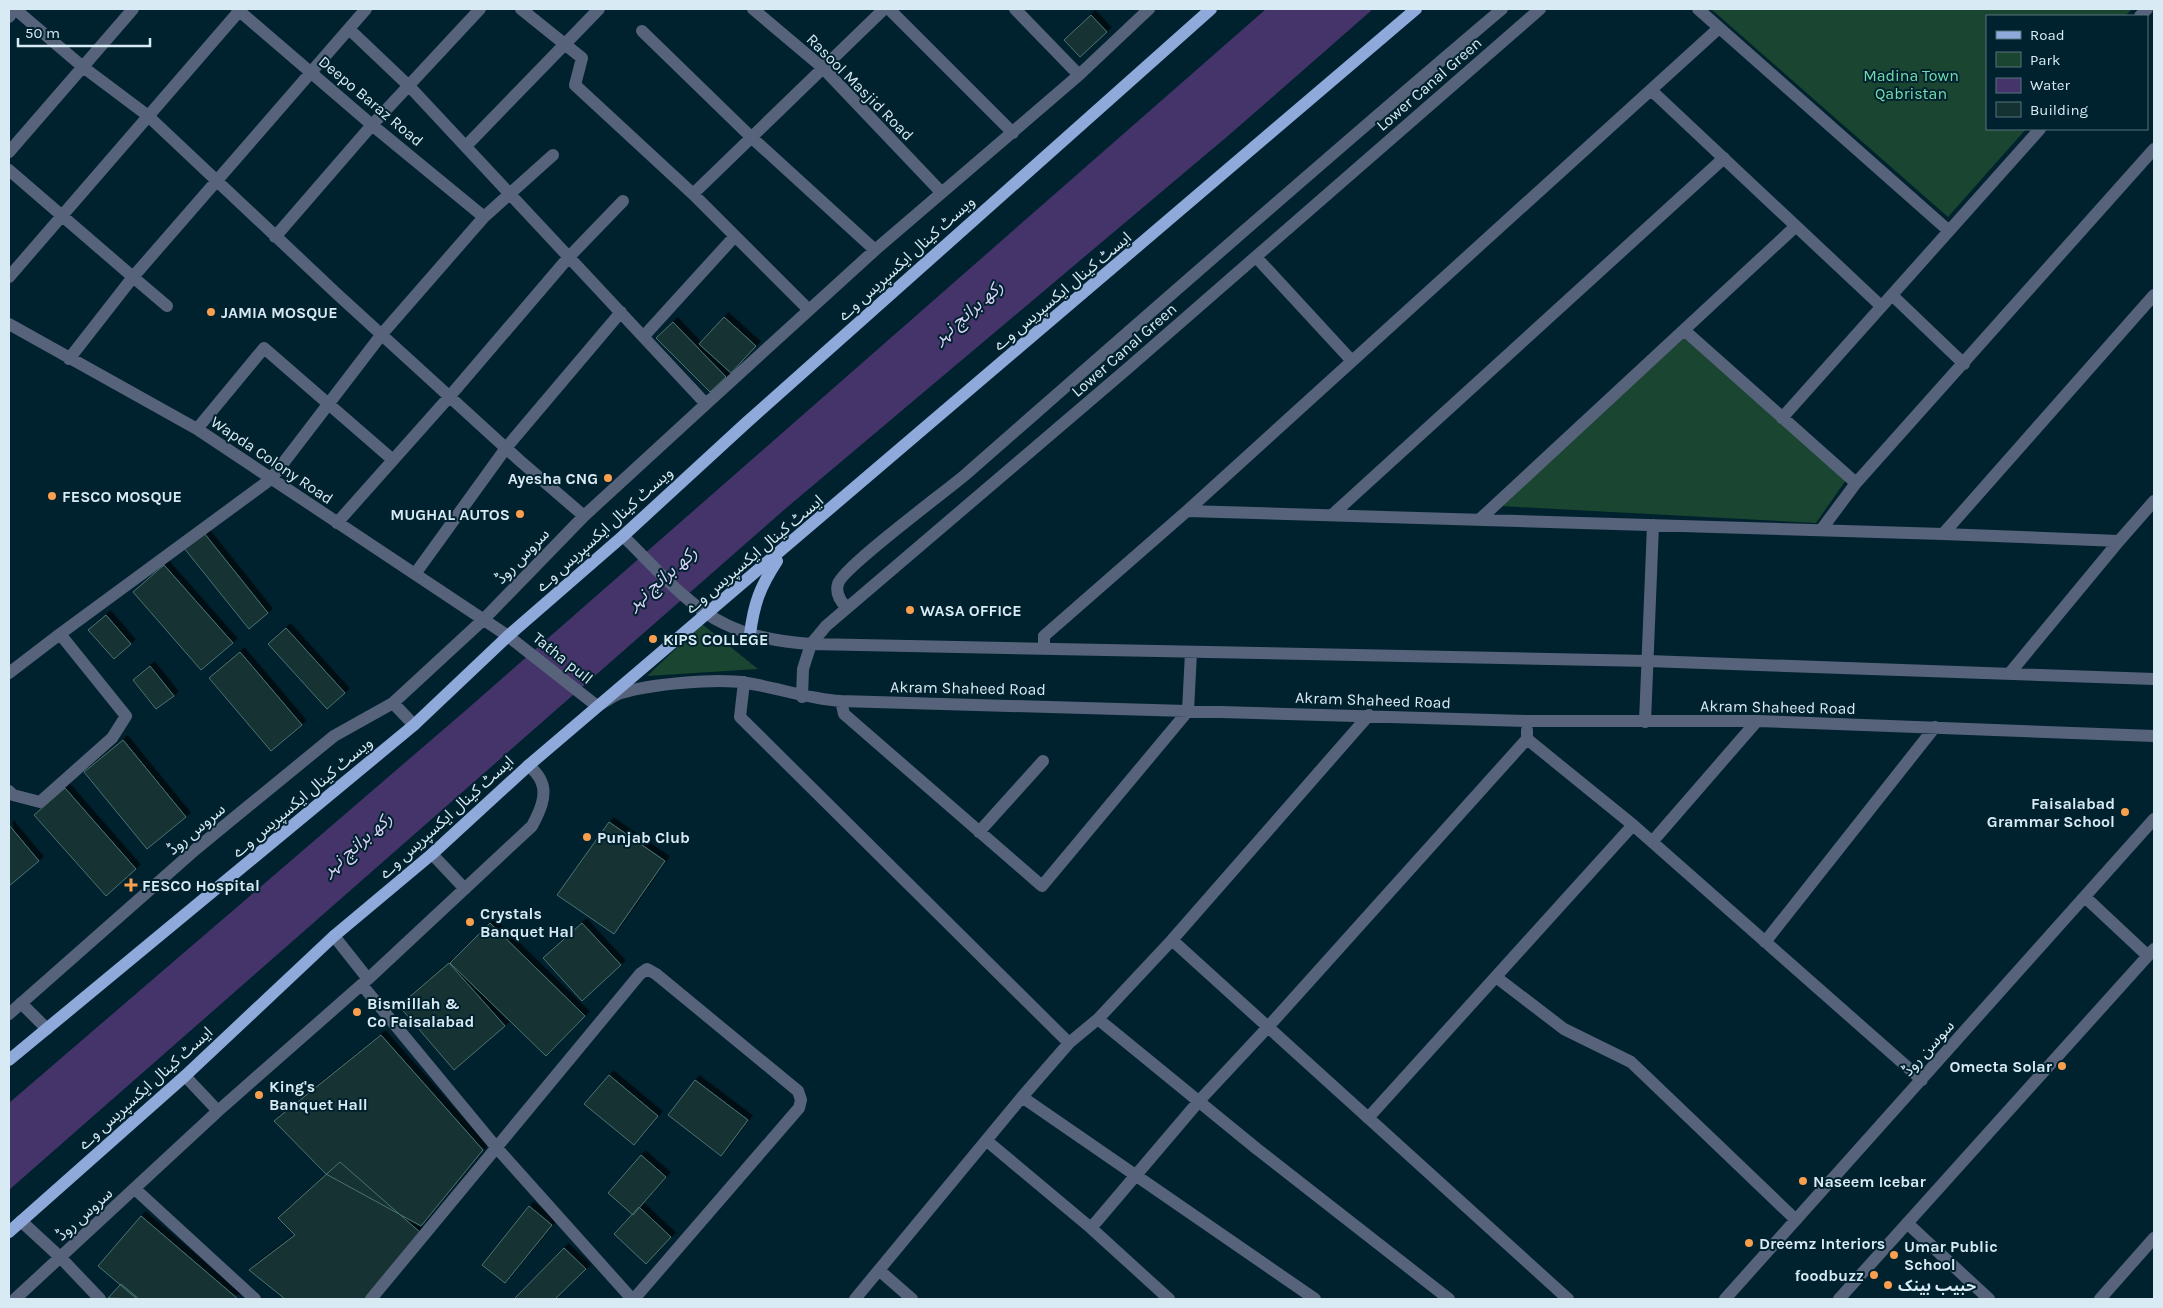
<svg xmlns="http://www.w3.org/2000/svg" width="2163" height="1308" font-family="Karla,'Noto Sans Arabic',sans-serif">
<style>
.green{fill:#1a4531}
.water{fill:#45346a}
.building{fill:#143232;stroke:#4b7373;filter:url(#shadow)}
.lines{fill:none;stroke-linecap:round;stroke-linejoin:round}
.minor{stroke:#56637b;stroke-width:12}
.major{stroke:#8fa9da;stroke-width:12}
.poi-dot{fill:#fa9f4e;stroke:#00222f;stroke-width:2}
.labels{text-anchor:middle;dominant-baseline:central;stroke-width:4;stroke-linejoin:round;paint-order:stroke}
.park-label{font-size:16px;fill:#75dcaa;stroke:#00222f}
.street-label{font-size:16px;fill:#d8eaf3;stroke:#00222f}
.poi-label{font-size:16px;font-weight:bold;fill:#d8eaf3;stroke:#00222f;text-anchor:start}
.water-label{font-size:18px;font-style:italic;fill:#dad2f5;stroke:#00222f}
</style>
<defs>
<filter id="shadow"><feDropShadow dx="4.5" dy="-4.5" stdDeviation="0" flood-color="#0009"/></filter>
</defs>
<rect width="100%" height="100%" fill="#00222f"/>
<path class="green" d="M1711,9H2132L2125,16H1987V129H2026L1948,217Z
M1684,338L1846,480L1816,523L1500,506Z
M702,624L758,669L647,676Z"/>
<path class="water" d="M1266,9H1373L1229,135L785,509L9,1190V1103L465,711Z"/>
<path class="building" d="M1091,15L1107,32L1080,57L1064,40Z
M724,317L756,346L731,373L699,344Z
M673,322L726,377L710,392L656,338Z
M204,533L268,613L249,629L184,548Z
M164,565L233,643L201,670L133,592Z
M106,615L131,644L114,659L88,630Z
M286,628L345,693L327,709L268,644Z
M240,652L302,725L271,751L209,678Z
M150,666L174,696L156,709L133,680Z
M123,740L186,817L147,849L84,772Z
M65,788L136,869L106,896L34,815Z
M609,822L665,861L614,934L557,895Z
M9,825L39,861L9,886Z
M490,923L585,1016L546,1056L450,963Z
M582,923L621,965L582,1001L543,958Z
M449,963L505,1026L454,1070L399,1006Z
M381,1035L483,1150L421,1226L326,1174L274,1121Z
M609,1075L658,1116L634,1145L584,1104Z
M695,1080L748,1120L721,1156L668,1115Z
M641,1155L666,1177L633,1215L608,1193Z
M340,1162L422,1234L366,1299H285L249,1270L295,1235L278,1218Z
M529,1206L552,1225L505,1283L482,1265Z
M639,1207L671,1237L646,1264L614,1234Z
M141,1216L238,1299H137L98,1266Z
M564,1248L586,1269L555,1299H514Z
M121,1284L139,1299L108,1298Z"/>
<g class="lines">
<path class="minor" d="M237,9L372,125L484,217
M521,9L582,58L575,85L693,194L809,310
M753,9L823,68L941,192
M889,9L1013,133
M1015,9L1079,75
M1698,9L1949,231
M2140,16L2147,9
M9,17L15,9L83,67L147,115L337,294L519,460L584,516
M349,29L410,87L706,404
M642,31L750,136L875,250
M1651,90L1881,306
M466,146L599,9
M9,152L133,9
M9,170L133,277L366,9
M693,194L884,9
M275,237L372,125L480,9
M1256,257L1352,361
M9,277L241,9
M1893,296L1964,364
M9,324L197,429L508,636L597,706C605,702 613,696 621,693C651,684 716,678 747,683C779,688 808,699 841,701L1527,721H1757L2154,736
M1684,330L1856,483
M644,336L735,236
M69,359L133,277L167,306
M1782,418L2040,129
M197,429L264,348L393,460
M1187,511L1943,534L2119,541
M1332,515L1724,158
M1479,520L1796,226
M337,523L450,396L568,258L623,201
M1821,530L1856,483L2154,149
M1943,534L2154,295
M623,536C652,564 688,607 725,624C751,637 782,642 811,644L826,626L1127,369L1540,9
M415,574L506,448L621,312
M847,608C841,602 835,594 838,584C842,568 945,492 965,475C1143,319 1321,162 1502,9
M60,634L271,479L382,334L484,217L553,155
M1044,649V636L1187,511L1719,28
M9,673L60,634L126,716L112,738L40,802L13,795L9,791
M2009,674L2119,541L2154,501
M744,682L740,717L1069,1043
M802,697L803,669L811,644L1648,661L2154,679
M841,701L844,714L1042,886L1188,711L1191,652
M393,703L484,619L584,516L706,404L875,250L1079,75L1149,9
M1645,722L1653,525
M1527,730V739L1633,825L1922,1080
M979,832L1043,761
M1652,842L1757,721
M432,854L465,889
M2085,897L2148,956
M334,936L368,979
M1172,940L1568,1299
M1765,942L1935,727
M1496,977L1564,1029L1631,1062L1796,1220
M362,985L496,1147L632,1299
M21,1003L47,1029
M9,1014L196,849L334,736L393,703L414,725
M1098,1019L1257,1149L1449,1299
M1022,1097L1315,1299
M218,1111L368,979L532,826C539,813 548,795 541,781C539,775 533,770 529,765
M1368,1118L1633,825
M987,1141L1091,1228L1169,1299
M135,1189L255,1299
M21,1221L60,1257L100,1299
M1907,1223L1989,1299
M1091,1228L1199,1101L1268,1027L1527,739
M880,1271L912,1299
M15,1299L218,1111L185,1076
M371,1299L640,974L647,969L656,974L798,1091L801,1100L799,1108L634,1299
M855,1299L1022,1097L1069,1043L1098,1019L1172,940L1369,715
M1725,1299L2154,819
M1839,1299L2154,949
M2100,1299L2154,1238"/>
<path class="major" d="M750,634C754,603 760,587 777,561
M9,1060L414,725L508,636L623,536L746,423L1211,9
M9,1232L185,1076L334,936L432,854L529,765L1416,9"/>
</g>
<g class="poi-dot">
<circle cx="211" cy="312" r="5"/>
<circle cx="608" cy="478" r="5"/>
<circle cx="52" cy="496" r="5"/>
<circle cx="520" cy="514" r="5"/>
<circle cx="910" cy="610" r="5"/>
<circle cx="653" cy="639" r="5"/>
<circle cx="2125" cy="812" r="5"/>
<circle cx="587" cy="837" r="5"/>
<path d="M128.5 877.5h5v5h5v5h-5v5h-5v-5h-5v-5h5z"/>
<circle cx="470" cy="922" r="5"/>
<circle cx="357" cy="1012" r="5"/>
<circle cx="2062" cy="1066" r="5"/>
<circle cx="259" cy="1095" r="5"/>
<circle cx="1803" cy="1181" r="5"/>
<circle cx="1749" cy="1243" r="5"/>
<circle cx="1894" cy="1255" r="5"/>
<circle cx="1874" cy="1275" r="5"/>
<circle cx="1888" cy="1285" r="5"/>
</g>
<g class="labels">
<g class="park-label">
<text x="1911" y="75">Madina Town<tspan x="1911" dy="18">Qabristan</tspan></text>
</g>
<g class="street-label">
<text transform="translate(1429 84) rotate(-41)">Lower Canal Green</text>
<text transform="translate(860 87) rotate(45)">Rasool Masjid Road</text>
<text transform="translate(371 101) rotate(40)">Deepo Baraz Road</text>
<text transform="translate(906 258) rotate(-42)">ویسٹ کینال ایکسپریس وے</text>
<text transform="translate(1062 291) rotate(-40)">ایسٹ کینال ایکسپریس وے</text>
<text transform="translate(1124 350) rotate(-41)">Lower Canal Green</text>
<text transform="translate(272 460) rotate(34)">Wapda Colony Road</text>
<text transform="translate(604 529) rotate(-42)">ویسٹ کینال ایکسپریس وے</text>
<text transform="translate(754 554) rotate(-40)">ایسٹ کینال ایکسپریس وے</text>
<text transform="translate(522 556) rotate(-46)">سروس روڈ</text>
<text transform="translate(563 658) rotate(39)">Tatha pull</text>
<text transform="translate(968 688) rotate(1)">Akram Shaheed Road</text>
<text transform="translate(1373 700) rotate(2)">Akram Shaheed Road</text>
<text transform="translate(1778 707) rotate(1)">Akram Shaheed Road</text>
<text transform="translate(302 797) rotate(-40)">ویسٹ کینال ایکسپریس وے</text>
<text transform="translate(446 817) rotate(-42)">ایسٹ کینال ایکسپریس وے</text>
<text transform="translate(196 829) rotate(-40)">سروس روڈ</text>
<text transform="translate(1928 1048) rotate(-48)">سوسن روڈ</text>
<text transform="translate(145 1088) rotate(-42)">ایسٹ کینال ایکسپریس وے</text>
<text transform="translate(84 1214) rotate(-42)">سروس روڈ</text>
</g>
<g class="poi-label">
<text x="221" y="312">JAMIA MOSQUE</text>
<text x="598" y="478" text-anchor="end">Ayesha CNG</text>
<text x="62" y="496">FESCO MOSQUE</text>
<text x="510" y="514" text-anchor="end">MUGHAL AUTOS</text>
<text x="920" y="610">WASA OFFICE</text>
<text x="663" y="639">KIPS COLLEGE</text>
<text x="2115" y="803" text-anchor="end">Faisalabad<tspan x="2115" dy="18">Grammar School</tspan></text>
<text x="597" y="837">Punjab Club</text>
<text x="142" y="885">FESCO Hospital</text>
<text x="480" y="913">Crystals<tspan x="480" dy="18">Banquet Hal</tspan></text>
<text x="367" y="1003">Bismillah &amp;<tspan x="367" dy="18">Co Faisalabad</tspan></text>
<text x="2052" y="1066" text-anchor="end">Omecta Solar</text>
<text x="269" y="1086">King's<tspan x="269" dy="18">Banquet Hall</tspan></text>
<text x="1813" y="1181">Naseem Icebar</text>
<text x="1759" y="1243">Dreemz Interiors</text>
<text x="1904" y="1246">Umar Public<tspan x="1904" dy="18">School</tspan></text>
<text x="1864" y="1275" text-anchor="end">foodbuzz</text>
<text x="1898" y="1285">حبیب بینک</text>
</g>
<g class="water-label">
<text transform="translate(968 312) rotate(-41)">رکھ برانچ نہر</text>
<text transform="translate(662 578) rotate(-41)">رکھ برانچ نہر</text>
<text transform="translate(357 844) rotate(-41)">رکھ برانچ نہر</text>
</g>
</g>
<rect width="2163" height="1308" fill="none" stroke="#d8eaf3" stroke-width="20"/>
<rect x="1986" y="15" width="162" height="115" fill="#00222f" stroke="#56727d"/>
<rect x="1996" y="31" width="25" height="8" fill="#8fa9da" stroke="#56727d"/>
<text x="2030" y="40" font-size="15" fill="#d8eaf3">Road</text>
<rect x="1996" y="52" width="25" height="15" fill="#1a4531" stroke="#56727d"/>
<text x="2030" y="65" font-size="15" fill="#d8eaf3">Park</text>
<rect x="1996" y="78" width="25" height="15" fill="#45346a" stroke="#56727d"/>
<text x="2030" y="90" font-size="15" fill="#d8eaf3">Water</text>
<rect x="1996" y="102" width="25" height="15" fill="#143232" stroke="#56727d"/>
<text x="2030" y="115" font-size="15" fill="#d8eaf3">Building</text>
<path d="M18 38v8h132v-8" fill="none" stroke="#d8eaf3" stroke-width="2.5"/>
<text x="25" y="38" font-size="15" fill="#d8eaf3" stroke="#00222f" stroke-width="4" paint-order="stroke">50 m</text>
</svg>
